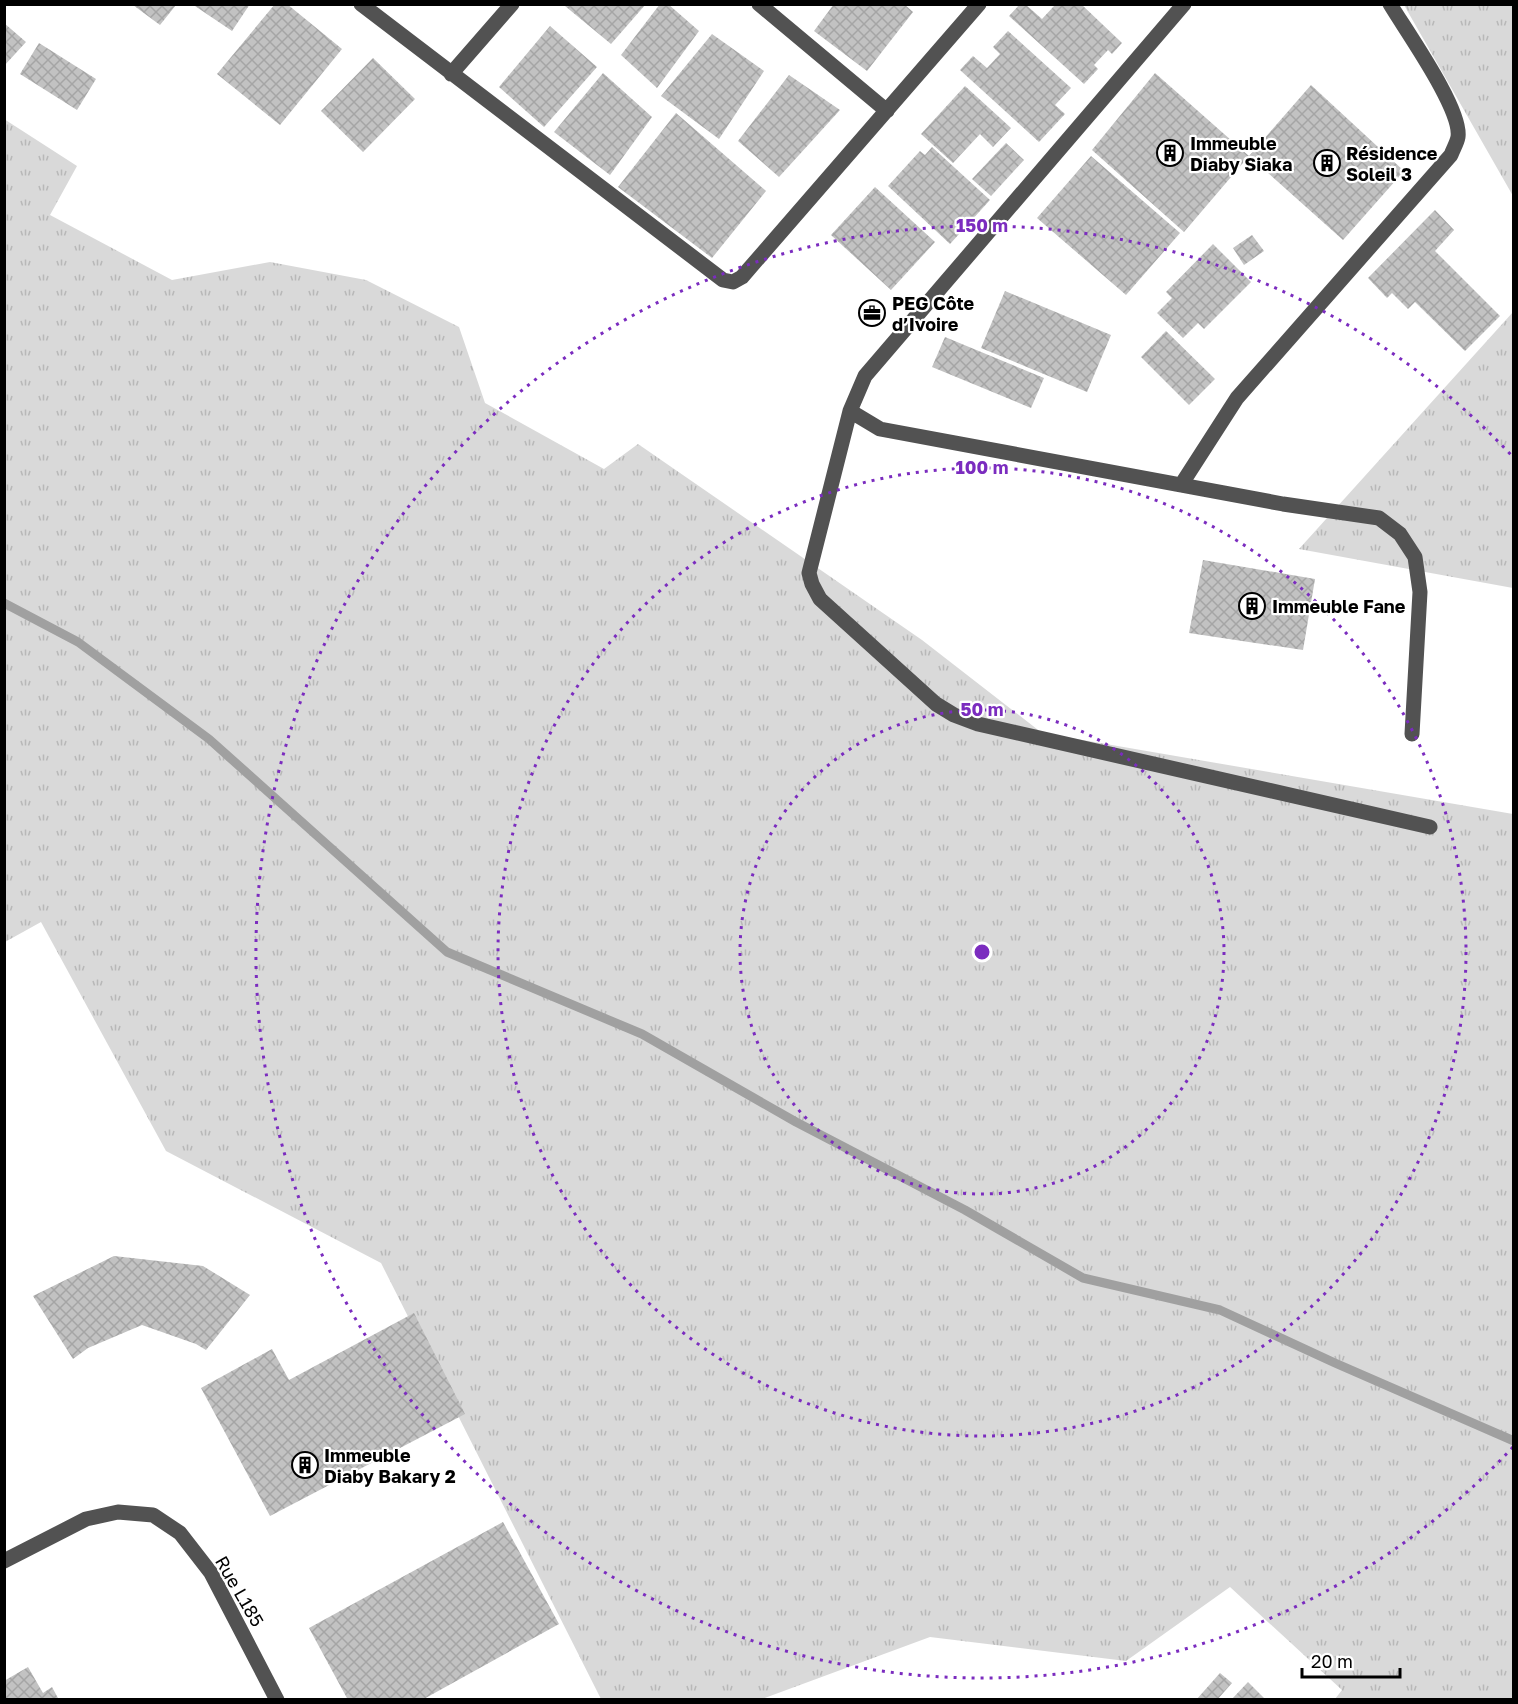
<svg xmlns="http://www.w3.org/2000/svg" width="1518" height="1704" font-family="'Golos Text',sans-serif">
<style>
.grass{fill:url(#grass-tufts)}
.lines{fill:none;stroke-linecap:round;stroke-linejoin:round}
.stream{stroke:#a0a0a0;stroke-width:9}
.building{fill:url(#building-cross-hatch)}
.minor{stroke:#525252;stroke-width:15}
.ring{fill:none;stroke:#7b2cbf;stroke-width:3;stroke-dasharray:3 6}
.labels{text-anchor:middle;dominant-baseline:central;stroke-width:4.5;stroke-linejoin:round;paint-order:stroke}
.poi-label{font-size:18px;font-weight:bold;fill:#000;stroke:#fff;text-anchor:start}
.street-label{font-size:18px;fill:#000;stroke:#fff}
.centre{fill:#7b2cbf;stroke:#fff;stroke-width:3}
.ring-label{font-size:18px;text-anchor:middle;font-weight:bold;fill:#7b2cbf;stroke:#fff;stroke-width:4.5;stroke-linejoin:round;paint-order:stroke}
</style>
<defs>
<pattern id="grass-tufts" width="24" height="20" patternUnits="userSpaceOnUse" patternTransform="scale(1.5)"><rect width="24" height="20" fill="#d9d9d9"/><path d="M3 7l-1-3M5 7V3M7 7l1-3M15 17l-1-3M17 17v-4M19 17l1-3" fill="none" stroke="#b8b8b8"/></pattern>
<pattern id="building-cross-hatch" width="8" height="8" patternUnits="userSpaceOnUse" patternTransform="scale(1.5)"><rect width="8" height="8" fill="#c2c2c2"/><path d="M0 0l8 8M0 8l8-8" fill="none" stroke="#a5a5a5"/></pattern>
</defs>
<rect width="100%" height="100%" fill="#fff"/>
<path class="grass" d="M1404,5H1513V196Z
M4,119L77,166L50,215L172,280L270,262L366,280L459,327L485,403L604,469L638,444L922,640L1042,733L1513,814V1699H1335L1342,1690L1230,1587L1126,1661L930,1637L762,1699H601L381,1263L166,1151L41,922L5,942Z
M1513,312V588L1299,549Z"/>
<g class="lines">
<path class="stream" d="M4,603L78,642L209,739L447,952L642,1034L796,1122L965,1210L1083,1278L1220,1310L1335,1363L1514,1441"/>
</g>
<path class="building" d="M192,4H250L232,31Z
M275,4H287L342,49L280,125L217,74Z
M566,4H646L611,44L565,6Z
M660,4H668L699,31L657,88L621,55Z
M834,4H904L913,12L867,71L814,31Z
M1020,4H1025L1042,19L1054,6L1052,4H1081L1122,43L1112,54L1108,50L1094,65L1098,69L1084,84L1009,16Z
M133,5H176L160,25Z
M4,23L26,42L4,66Z
M550,26L597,67L544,127L499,87Z
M1008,31L1071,88L1055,105L1065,114L1039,142L960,70L973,56L987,68L1000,54L993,47Z
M712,34L764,71L719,139L661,96Z
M39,43L96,79L77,110L20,74Z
M373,58L415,99L363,152L321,111Z
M603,73L652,117L610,175L554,132Z
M1155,73L1249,156L1311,85L1404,171L1343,240L1249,156L1184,232L1092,150Z
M789,75L840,110L779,177L738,141Z
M965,86L1011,128L993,147L980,134L953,163L921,134Z
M676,113L766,191L712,258L618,187Z
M1006,143L1024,160L991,196L972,179Z
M932,147L990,200L950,244L888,186L920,151L925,155Z
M1091,156L1180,233L1126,295L1037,218Z
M875,187L935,242L891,290L831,235Z
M1435,210L1454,230L1435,251L1500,316L1465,351L1415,302L1408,309L1392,293L1387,298L1368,278Z
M1252,235L1264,251L1244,265L1233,248Z
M1213,244L1251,282L1204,329L1198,323L1183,338L1157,313L1172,298L1166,292Z
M1005,291L1111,335L1087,392L981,348Z
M1166,331L1215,379L1189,405L1141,357Z
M945,337L1044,378L1031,408L932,367Z
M1203,560L1315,579L1303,650L1189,633Z
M114,1256L203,1266L250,1295L206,1350L196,1344L142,1325L88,1348L73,1359L33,1296Z
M414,1313L465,1414L270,1516L201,1388L272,1349L289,1380Z
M503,1522L559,1624L422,1700H348L309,1628Z
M28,1667L43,1693L52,1687L59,1700H4V1681Z
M1220,1673L1232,1683L1217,1700H1196Z
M1248,1682L1266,1700H1231Z"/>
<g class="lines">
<path class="minor" d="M361,4L723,280L733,282L742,277L979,4
M759,4L887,111
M1184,4L865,376L850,411L809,573L812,584L820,599L936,704L954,715L978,724L1430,827
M451,74L512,4
M850,411L880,429L1283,504L1379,518L1400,534L1415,557L1420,592L1412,734
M1181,485L1237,398L1451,155C1453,149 1457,143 1458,137C1462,109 1406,31 1390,4
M4,1561L86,1519L118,1512L153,1515L180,1533L211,1573L277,1700"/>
</g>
<g class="ring">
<circle cx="982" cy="952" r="242"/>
<circle cx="982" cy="952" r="484"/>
<path d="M1513 1447A726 726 0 1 1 1513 457"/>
</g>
<defs>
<symbol id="building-ring" viewBox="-11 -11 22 22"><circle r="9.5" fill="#fff" stroke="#000" stroke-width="1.5"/><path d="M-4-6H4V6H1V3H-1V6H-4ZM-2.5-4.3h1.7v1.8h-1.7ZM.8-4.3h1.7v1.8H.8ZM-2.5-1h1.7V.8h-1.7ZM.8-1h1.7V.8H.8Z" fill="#000"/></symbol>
<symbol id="office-ring" viewBox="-11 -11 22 22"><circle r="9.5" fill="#fff" stroke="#000" stroke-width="1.5"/><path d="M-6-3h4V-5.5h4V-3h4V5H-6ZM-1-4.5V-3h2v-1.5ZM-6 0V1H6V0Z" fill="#000"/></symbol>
</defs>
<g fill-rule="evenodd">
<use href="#building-ring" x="1155" y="138" width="30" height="30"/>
<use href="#building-ring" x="1312" y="148" width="30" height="30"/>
<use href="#office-ring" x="857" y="298" width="30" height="30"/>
<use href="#building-ring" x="1237" y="591" width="30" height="30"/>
<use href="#building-ring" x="290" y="1450" width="30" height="30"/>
</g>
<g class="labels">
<g class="poi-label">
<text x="1190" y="143">Immeuble<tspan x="1190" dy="21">Diaby Siaka</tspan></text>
<text x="1346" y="153">Résidence<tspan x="1346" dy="21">Soleil 3</tspan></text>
<text x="892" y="303">PEG Côte<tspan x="892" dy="21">d’Ivoire</tspan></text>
<text x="1272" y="606">Immeuble Fane</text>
<text x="324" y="1455">Immeuble<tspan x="324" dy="21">Diaby Bakary 2</tspan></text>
</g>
<g class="street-label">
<text transform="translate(240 1591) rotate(60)">Rue L185</text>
</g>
</g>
<circle cx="982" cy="952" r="9" class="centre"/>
<g class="ring-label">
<text x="982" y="232">150 m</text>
<text x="982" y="474">100 m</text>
<text x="982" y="716">50 m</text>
</g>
<rect width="1518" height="1704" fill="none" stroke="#000000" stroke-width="12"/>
<path d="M1302 1668v9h98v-9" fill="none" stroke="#000000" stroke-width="3"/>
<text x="1311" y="1668" font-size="18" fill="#000000" stroke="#ffffff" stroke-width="4.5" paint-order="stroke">20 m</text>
</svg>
